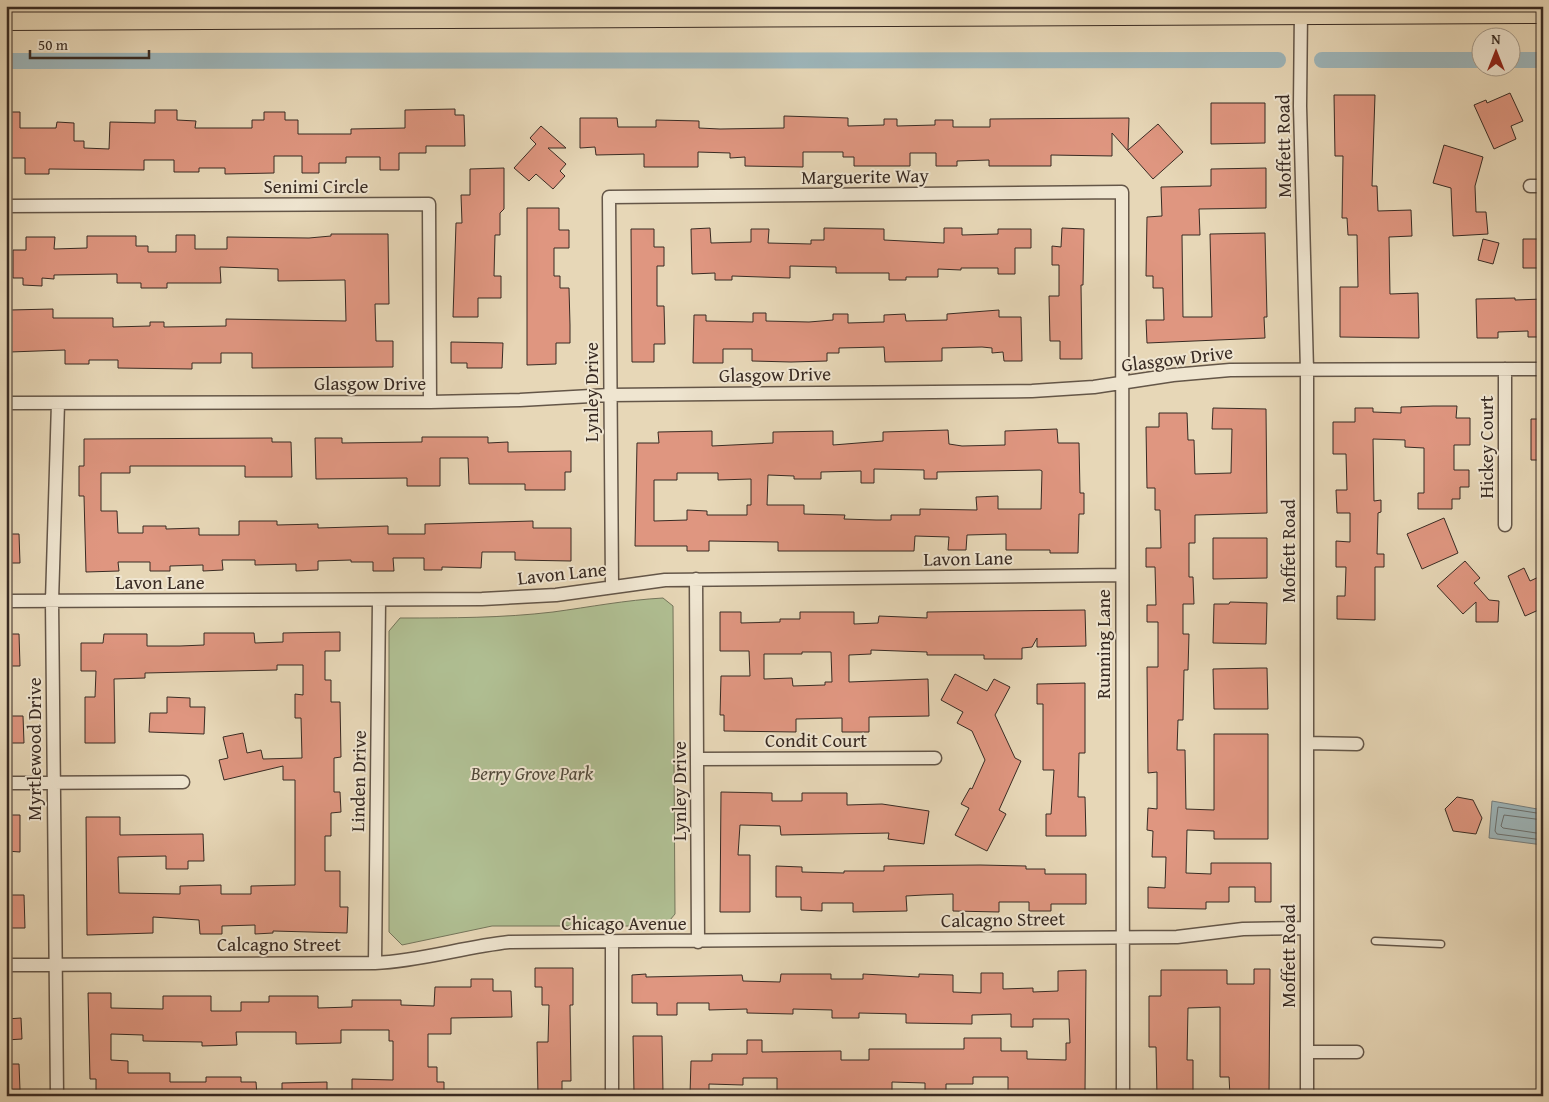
<svg xmlns="http://www.w3.org/2000/svg" width="1549" height="1102" font-family="'Gentium Book Plus',serif">
<style>
.green{fill:#b0bf93;stroke:#74755b}
.water{fill:#9db6bb;stroke:#757e7e}
.lines{fill:none;stroke-linecap:round;stroke-linejoin:round}
.shore{stroke:#6b706f;stroke-width:1}
.canal{stroke:#9db6bb;stroke-width:16}
.building{fill:#df9680;stroke:#392b23;fill-rule:evenodd}
.service-casing{stroke:#645648;stroke-width:9}
.minor-casing{stroke:#645648;stroke-width:15}
.primary-casing{stroke:#392b23;stroke-width:22}
.service{stroke:#efe5d0;stroke-width:6}
.minor{stroke:#efe5d0;stroke-width:12}
.primary{stroke:#e7d7b7;stroke-width:20}
.labels{text-anchor:middle;dominant-baseline:central;stroke-width:4;stroke-linejoin:round;paint-order:stroke}
.street-label{font-size:19px;fill:#392b23;stroke:#efe5d0}
.park-label{font-size:19px;font-style:italic;fill:#514939;stroke:#efe5d0}
</style>
<rect width="100%" height="100%" fill="#e7d7b7"/>
<filter id="stains"><feTurbulence type="fractalNoise" baseFrequency=".004" numOctaves="4"/><feColorMatrix values="0 0 0 0 .2 0 0 0 0 .09 0 0 0 0 .02 0 0 0 .5 -.17"/></filter>
<radialGradient id="worn" r=".72"><stop offset=".6" stop-color="#630" stop-opacity="0"/><stop offset="1" stop-color="#630" stop-opacity=".3"/></radialGradient>
<path class="green" d="M663,598L673,606L675,914L665,926H492L402,945L389,932V631L400,618C451,618 503,618 553,612C590,607 626,600 663,598Z"/>
<path class="water" d="M1492,801L1543,810V845L1489,838Z"/>
<g class="lines">
<path class="shore" d="M1543,814L1498,807L1495,831L1497,834L1543,840
M1543,820L1504,815L1501,826L1503,828L1543,834"/>
<path class="canal" d="M1322,60H1482
M1512,60H1543
M6,61L1278,60"/>
</g>
<path class="building" d="M1510,93L1523,121L1511,126L1516,139L1494,149L1474,105L1486,100L1487,103Z
M1334,95H1375L1372,186H1377L1378,211L1411,210L1412,236L1389,237L1390,294L1418,293L1419,338L1340,337V287H1358L1357,235H1348L1347,218H1342L1343,156H1335Z
M1211,103H1265V143L1211,144Z
M455,109V115H464L465,146H426V153H399V170H380V157H346V163H319V173H302V156H274V173L225,174V168H199V172H174V160H144V170L49,169V174H25V158H6V112H20V128H56L57,122L74,123V141H84V148L109,149L110,122L155,123V110H177V120L196,121L195,128H252V120H264V112H285V120H298V134H351V129L405,128V110Z
M784,116L848,118V126L884,125V119H897V126L935,125V120H953V127H990V119L1129,118L1128,150L1158,124L1183,152L1153,179L1112,133V156L1051,155V166H989V160L957,161V166H936V153H910V166H854V157H843V152H803V167L745,166V157L730,158V153L698,152V167H644V154L596,155L595,147L580,148V118H617L618,127H656V120L699,121V128L720,129L784,128Z
M541,126L566,148H548L566,164L560,171L565,176L553,189L536,174L529,181L514,168L536,144L530,138Z
M1444,145L1483,157L1475,186L1476,212H1486L1488,234L1453,236L1451,188L1433,183Z
M504,168V209L500,213V235H495L494,276H501V298H478V317H453L456,223H462L461,195H470V169Z
M1266,168V208L1199,209L1200,235H1182L1183,317H1212L1210,234L1265,233L1267,317H1264L1265,338L1147,343L1146,320H1164L1163,288H1153V276H1146L1147,217L1162,216L1161,187L1211,186V169Z
M527,208H559V230H569V248H554V276H560V288H569L570,325V343H556V364L527,365Z
M710,228L711,243L751,242V229H769L768,243L811,244V240H824V228L884,229V240L944,243V228H962V235L998,234V229H1031V248H1015V274H998V268H961V270L938,269V277H906V280H889V273H836V267L790,266V278L732,276V280H715V273L692,274L691,229Z
M1062,228L1084,229L1083,285H1081L1082,359H1060V341H1050L1049,296H1059V265H1052V246L1061,247Z
M631,229H654V247H664V266H657V306H664L665,344H654V362H632Z
M331,234H388L389,304H375L376,341H393V367L252,368V353H221V363H192V369L118,368V360H89V364H65V350L10,352V310L53,309V318H113V327L150,326V322H164V327L226,326V319L346,321L345,280L278,281V269L220,267L221,283H167V288H141V283H117V274L54,275V279L42,278V286L23,285V278H13V250H26V237H55L54,249L87,248V236H136V246H148V252H176V235H195V249H227V237L309,238L331,236Z
M1483,239L1499,243L1493,264L1478,260Z
M1523,239H1543V268H1523Z
M1515,298V300L1543,299V337H1528V331L1498,332V338H1477L1476,299Z
M999,310V317H1021L1022,361H1004L1003,352L992,353V348L982,347L942,348V361L885,362L884,347L839,348V353H827V361L791,362L752,361V349H723V363H693L694,315H706V321L753,322V313H766V321L809,322L833,320V314H848V323L884,322V315L905,314L906,321L947,320V314Z
M451,342L503,343L502,368H467V363H451Z
M1433,406H1457L1456,418H1470V445H1454V470H1469V487H1460V499H1452V509H1418V493H1424V448L1405,447V440L1373,439L1374,501L1381,500V512L1378,513L1377,554H1384V567H1375V620L1337,619V596H1345L1346,567H1336V541L1350,542V513H1337L1336,490H1347L1346,454H1333V422H1355V408H1373V412L1401,413V407Z
M1213,408L1266,409L1267,513L1195,515V543H1189V577H1193L1194,604H1183V634H1189L1188,670H1184L1183,720H1178L1177,750H1185L1186,809L1214,810V734H1268V839H1214V831L1187,830L1186,873L1211,874V863H1271V902H1255V887H1229V902H1206V909L1148,908V887L1165,888L1166,857H1152L1153,831L1147,830L1148,808L1157,809V772L1148,773L1147,667H1158V622H1147V605H1156L1155,567H1146V548H1161L1160,510H1155V488H1147L1146,427H1159V413H1187L1188,440H1194L1195,474L1231,473L1232,429H1212Z
M1531,419H1543V460H1531Z
M1057,429L1058,443H1079L1080,493H1084V514H1079L1078,553H1050V550H1006V534L967,535L966,550H948L949,537L915,536L914,551H778V542L709,541V551H687V546H635L637,443H659L658,432L712,431V446L773,443V432L833,431V445L883,441V432L948,430L949,444L962,446L1005,445V431ZM874,469L924,470V479H937V472L1040,470L1042,471L1041,509H998V496L976,497L977,510L920,509V515H891V520H876L844,519L845,515L804,514V505H767L768,475L794,476V479H821V472L861,471V483H874ZM677,473H718V480L751,479V505H747V515H707V511L687,510V520L654,521V480H677Z
M422,437H488V443L508,442V452L571,451V472H565V490H525V484H469L468,458H440V486H407V478L316,479L315,438H342V443L422,442Z
M272,438V442H291L292,477H245V466H130V473H101V511H117L118,533H143V526H166V529L199,528V535H239V521H277V525L318,524V528L388,526V534H425V524L533,521V528H571V561L515,560V552H482L481,568L442,567V570H424V558H393L394,571H373V562H351V560L318,561V570L296,571V564L255,565V560H222L223,570L203,571V565L170,566V571H150V562H118L119,571L86,572L84,496H79V466H84V439Z
M1444,518L1458,553L1422,569L1407,534Z
M6,534H19L20,563H6Z
M1213,538H1267V578L1213,579Z
M1465,561L1480,578L1474,583L1489,600L1499,601L1498,622H1476V602L1463,614L1437,586Z
M1524,568L1530,581L1543,575V608L1525,616L1508,576Z
M1230,602L1267,603L1266,644L1213,643L1214,604H1229Z
M1085,610L1086,646L1037,647V638L1032,647L1022,648V659H984V655H927V652L871,650V654L849,655V682L928,679L929,716L869,717V732H842V718L796,719V732L724,731V715H720L721,676H750L749,651H720V612H741V623L780,622V619H800V612H854V624L878,623L879,616L927,618V612ZM802,652H831L832,682H825V685L793,686L792,678L764,679V654H802Z
M340,632V651H325V680H331V702H340L341,757L334,758V792H340L341,812L331,813V836H325V871H340V907H348L347,933L273,931V933L255,934V925L222,926V934H200L199,920L153,917V933L87,935L86,817H120V835L203,834L204,861H188V869H166V856L118,857L119,893L180,894V886L221,885V894H251V886L295,885V780H283V766L224,780L219,760L228,758L223,737L243,733L247,753L261,750L263,759L302,758L301,718H295V694L303,695V665H277V670L145,673V678L114,679L115,743H85V697H95L96,671H81V643H103L104,634H147V646H180L204,645V633H254L255,643L283,642V633Z
M6,634H19L20,666H6Z
M1260,668H1267L1268,709H1214L1213,669Z
M955,674L987,691L994,679L1010,687L995,715L1015,758L1021,761L999,810L1006,814L987,851L955,835L969,808L961,804L970,788L972,789L985,760L972,731L957,723L963,712L941,700Z
M1085,683V753H1079L1078,797H1085L1086,836H1046V814H1051L1054,770H1043V704H1037V684Z
M167,697L190,698V707H205L204,734L149,732L150,713H167Z
M6,716H23L24,743H6Z
M721,792L772,793V801H802V793H847V805L882,804L929,811L924,844L888,839L889,833L781,835L780,826L740,825L738,855H750V912H720Z
M1457,797L1473,800L1482,818L1476,834L1453,831L1445,809Z
M6,815H20V852L6,851Z
M980,865L1026,866V869H1045V874H1086V904H1051V911H1029V902H999V912L953,911V894L924,895L906,896L907,911L853,912V903H822V911L801,910V897H776V866L802,867V872L844,873V871H884V866Z
M6,895H24L25,928H6Z
M535,968H573V1005H570L571,1081H562V1096H538L537,1042H548L549,1005H542V987H535Z
M1254,969H1270L1269,1096H1230L1229,1077H1220V1007L1188,1008L1187,1060H1193V1096H1157L1156,1047H1149V996H1161V970H1227V984H1254Z
M1086,970L1085,1093L1008,1092V1077H973V1084H946V1092H925V1083L892,1082V1093L868,1091L777,1093V1078H743V1085L709,1084V1094H690L691,1061H712V1054H747V1040H762V1052L841,1051V1060H869V1049H964V1038H1001V1051H1027V1059L1066,1060V1043H1070L1069,1019H1033V1027H1011V1014L972,1015V1024L906,1023V1014L859,1013V1018H832V1010L793,1009V1014L747,1013V1009L709,1010V1003H677V1015H657V1003H632V975L646,974V977L742,975L743,981L780,982L781,974H831V979H863V974L919,977V974L953,975V992L981,993V973H1003V989L1033,988V992L1058,991V971Z
M471,979H493V991H511L512,1017L451,1018V1034H428V1067H437V1082H444V1096H352V1079L393,1080V1041H389V1030H341V1043L296,1044V1032H236L237,1045L202,1046V1042L143,1041V1035L111,1034V1060L128,1061V1073H170V1082H206V1077H241V1082H256L257,1096H96V1079H90L88,993H111V1008L163,1009V996H211V1011H241V1002H269V996H318V1008L352,1007V1000H401V1005L434,1006L435,987H471Z
M21,1018L22,1039L6,1040V1019Z
M633,1036H662L663,1093L634,1094Z
M6,1064H19L20,1090H6Z
M327,1082V1096H282V1083Z"/>
<g class="lines">
<defs>
<path id="service" d="M1375,941L1441,944"/>
<path id="minor" d="M1301,9L1300,106L1307,370V1096
M1530,186H1543
M6,206L429,204L430,402
M1505,369V525
M6,403L430,402L520,400L609,395L1032,391L1094,387L1173,375L1230,370L1543,369
M696,579L698,942
M612,586L609,197L1122,192L1123,1096
M6,601L482,599L556,595L665,580L1122,575
M1307,743L1357,744
M697,759L935,758
M6,783L183,782
M612,941V1096
M375,963L379,601
M6,965L375,963C421,961 463,947 509,942L1177,937L1243,929L1307,928
M1307,1052H1357
M57,1096L52,601L58,403"/>
<path id="primary" d="M6,20L1543,13"/>
</defs>
<use href="#service" class="service-casing"/>
<use href="#minor" class="minor-casing"/>
<use href="#primary" class="primary-casing"/>
<use href="#service" class="service"/>
<use href="#minor" class="minor"/>
<use href="#primary" class="primary"/>
</g>
<g class="labels">
<g class="street-label">
<text transform="translate(1283 146) rotate(-91)">Moffett Road</text>
<text transform="translate(865 176) rotate(-1)">Marguerite Way</text>
<text x="316" y="186">Senimi Circle</text>
<text transform="translate(1177 358) rotate(-7)">Glasgow Drive</text>
<text transform="translate(775 374) rotate(-1)">Glasgow Drive</text>
<text x="370" y="383">Glasgow Drive</text>
<text transform="translate(591 392) rotate(-90)">Lynley Drive</text>
<text transform="translate(1486 447) rotate(-90)">Hickey Court</text>
<text transform="translate(1288 551) rotate(-90)">Moffett Road</text>
<text transform="translate(968 558) rotate(-1)">Lavon Lane</text>
<text transform="translate(562 573) rotate(-6)">Lavon Lane</text>
<text x="160" y="582">Lavon Lane</text>
<text transform="translate(1103 644) rotate(-90)">Running Lane</text>
<text x="816" y="740">Condit Court</text>
<text transform="translate(34 749) rotate(-90)">Myrtlewood Drive</text>
<text transform="translate(358 781) rotate(-89)">Linden Drive</text>
<text transform="translate(679 791) rotate(-90)">Lynley Drive</text>
<text transform="translate(1003 919) rotate(-1)">Calcagno Street</text>
<text x="624" y="923">Chicago Avenue</text>
<text x="279" y="944">Calcagno Street</text>
<text transform="translate(1288 956) rotate(-90)">Moffett Road</text>
</g>
<g class="park-label">
<text x="532" y="773">Berry Grove Park</text>
</g>
</g>
<rect width="1549" height="1102" fill="none" stroke="#e7d7b7" stroke-width="25"/>
<rect x="8" y="8" width="1534" height="1087" fill="none" stroke="#392b23" stroke-width="2.5"/>
<rect x="12" y="12" width="1524" height="1077" fill="none" stroke="#392b23"/>
<g transform="translate(1496 52)"><circle r="24" fill="#efe5d0" stroke="#a69b8b"/>
<path d="M0-4L9 19L0 12L-9 19Z" fill="#8f2418"/>
<text y="-8" font-size="14" font-weight="bold" text-anchor="middle" fill="#392b23">N</text>
</g>
<path d="M30 50v8h119v-8" fill="none" stroke="#392b23" stroke-width="2.5"/>
<text x="38" y="50" font-size="15" fill="#392b23" stroke="#efe5d0" stroke-width="4" paint-order="stroke">50 m</text>
<rect width="100%" height="100%" filter="url(#stains)"/>
<rect width="100%" height="100%" fill="url(#worn)"/>
</svg>
